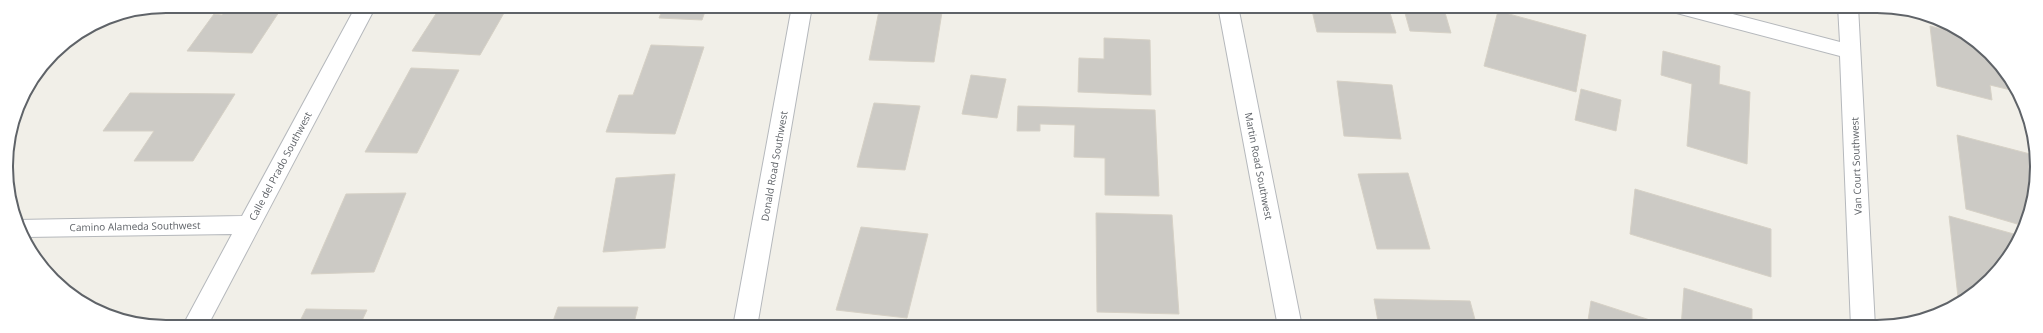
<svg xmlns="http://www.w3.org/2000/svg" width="2043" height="333" font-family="'Open Sans',sans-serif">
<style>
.building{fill:#cccac5;stroke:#d6d1c6}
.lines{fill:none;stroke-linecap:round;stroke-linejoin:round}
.street-casing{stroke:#b5b8bc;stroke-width:2}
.street{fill:#fff;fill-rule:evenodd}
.labels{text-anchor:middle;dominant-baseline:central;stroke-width:3;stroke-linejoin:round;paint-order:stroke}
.street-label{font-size:10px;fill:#5f6368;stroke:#fff}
.rim{fill:none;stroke:#5f6368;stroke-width:2}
</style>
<rect width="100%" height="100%" fill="#f1efe8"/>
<path class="building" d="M228,6H283L252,53L187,51L214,14L222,15Z
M441,6H508L480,55L412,51Z
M664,6H707L702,20L659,18Z
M880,6H943L934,62L869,60Z
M1080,6H1144L1145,11L1080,13Z
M1311,6H1388L1396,33L1317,32Z
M1403,6H1443L1451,33L1410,31Z
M1498,11L1586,35L1576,92L1484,66Z
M1930,26L1962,34L1997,61L2015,91L1990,85L1992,100L1937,86Z
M1104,38L1150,40L1151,95L1078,92L1079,58L1104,59Z
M651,45L704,47L675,134L606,132L619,95H633Z
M1663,51L1720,66L1719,84L1750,92L1747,164L1687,146L1692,84L1661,75Z
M411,68L459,70L417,153L365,152Z
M971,75L1006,79L997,118L962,114Z
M1337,81L1392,85L1401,139L1344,136Z
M1581,89L1621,100L1616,131L1575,120Z
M130,93L235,94L193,161H134L154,131H103Z
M874,103L920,106L905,170L857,167Z
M1018,106L1155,110L1159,196L1105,195V158L1074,157L1075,125L1040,124V131H1017Z
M1957,135L2034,155L2037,177L2024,226L1966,209Z
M1408,173L1430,249H1377L1358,174Z
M675,174L665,248L603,252L616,178Z
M1635,189L1771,229V277L1630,234Z
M406,193L374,272L311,274L346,194Z
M1096,213L1172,215L1179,314L1097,312Z
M1949,216L2021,236L1990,280L1964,299L1958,297Z
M861,227L928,234L907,318L836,310Z
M1684,288L1752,309V327H1681Z
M1374,299L1470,301L1477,327H1379Z
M1591,301L1653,321V327H1587Z
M558,307H638L633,327H551Z
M306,309L367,310L359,327H297Z"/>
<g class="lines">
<defs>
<path id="street" d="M356,6H376L207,327H182L232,234L25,237L16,220L242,216Z
M792,6H812L757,327H733Z
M1218,6H1238L1302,327H1278Z
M1667,6H1702L1840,42L1838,6H1858L1875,327H1851L1840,56L1669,11Z"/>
</defs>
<use href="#street" class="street-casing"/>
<use href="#street" class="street"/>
</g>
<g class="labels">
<g class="street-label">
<text transform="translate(280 166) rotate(-62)">Calle del Prado Southwest</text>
<text transform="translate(774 166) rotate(-80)">Donald Road Southwest</text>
<text transform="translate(1259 166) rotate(79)">Martin Road Southwest</text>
<text transform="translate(1856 166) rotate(-92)">Van Court Southwest</text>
<text transform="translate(135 226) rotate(-1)">Camino Alameda Southwest</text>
</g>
</g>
<path d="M0 0H2043V333H0ZM166 13H1877A153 153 0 0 1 2030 166V167A153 153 0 0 1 1877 320H166A153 153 0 0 1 13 167V166A153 153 0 0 1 166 13Z" fill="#fff" fill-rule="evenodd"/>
<path class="rim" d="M166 13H1877A153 153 0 0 1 2030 166V167A153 153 0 0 1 1877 320H166A153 153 0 0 1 13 167V166A153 153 0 0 1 166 13Z"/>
</svg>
